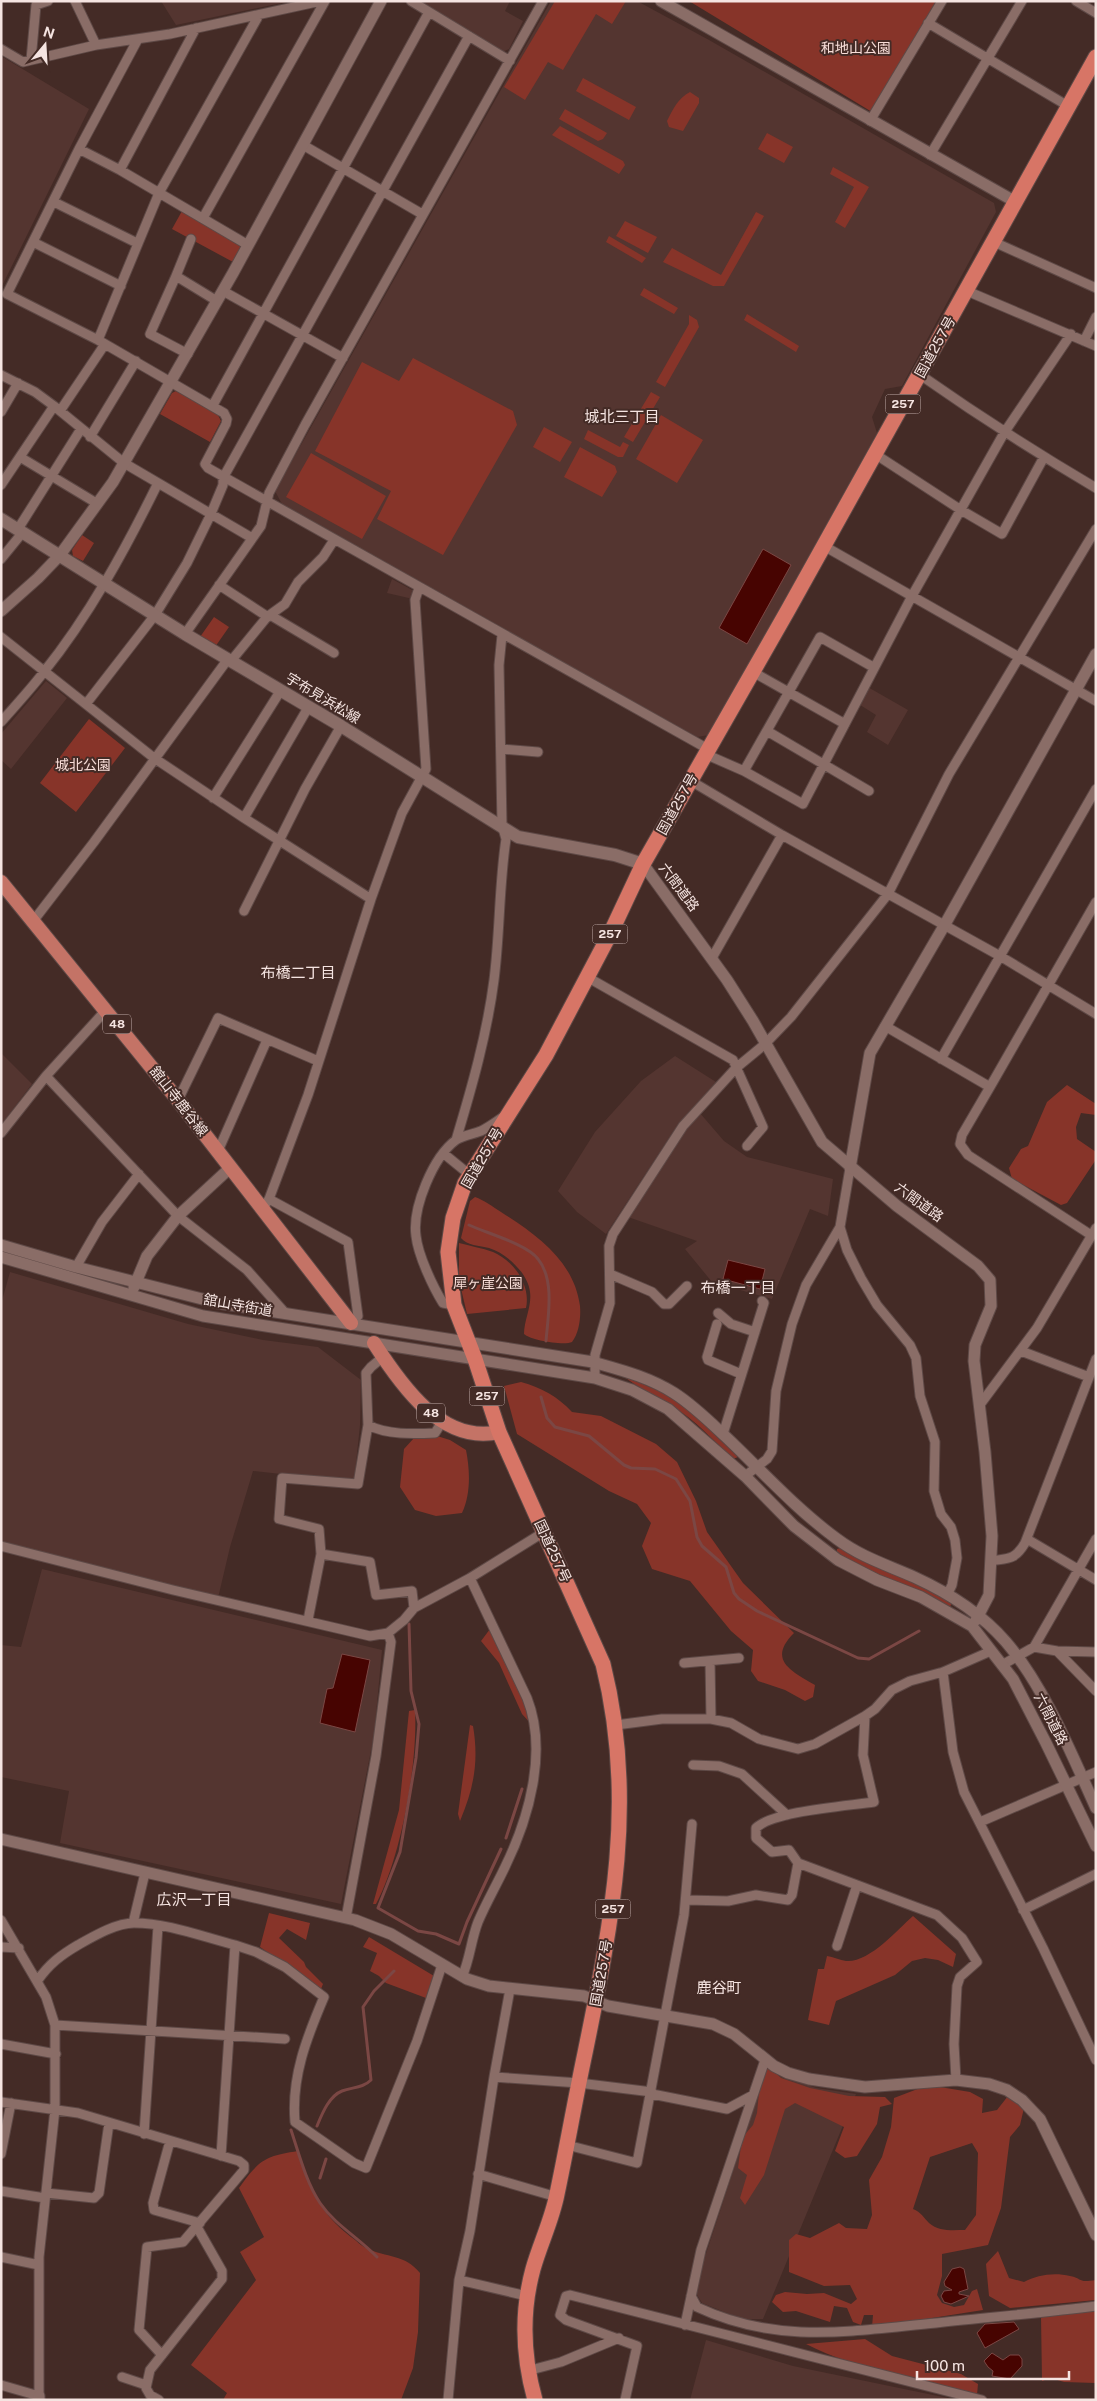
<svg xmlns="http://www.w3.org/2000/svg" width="1097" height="2401" font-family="'Public Sans','Noto Sans JP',sans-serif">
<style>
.built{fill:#543530}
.green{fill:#873429;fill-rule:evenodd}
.water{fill:#470401;stroke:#7b4744}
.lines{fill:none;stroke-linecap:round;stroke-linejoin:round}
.stream{stroke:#7b4744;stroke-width:3}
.minor-casing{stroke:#5e4946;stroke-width:11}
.tertiary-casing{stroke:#5e4946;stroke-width:13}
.secondary-casing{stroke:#5e4946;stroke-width:14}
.primary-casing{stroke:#5e4946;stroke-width:16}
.trunk-casing{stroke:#5e4946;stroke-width:17}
.minor{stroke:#8a6d67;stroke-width:9}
.tertiary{stroke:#8a6d67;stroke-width:11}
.secondary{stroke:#8a6d67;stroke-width:12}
.primary{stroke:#c47366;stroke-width:14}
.trunk{stroke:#d77566;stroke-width:15}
.labels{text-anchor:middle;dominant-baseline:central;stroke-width:4;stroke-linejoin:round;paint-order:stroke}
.shield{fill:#442b26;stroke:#c0aca9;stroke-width:1}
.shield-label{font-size:12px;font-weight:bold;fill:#f5e4e1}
.park-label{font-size:14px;fill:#f8ddd8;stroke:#442b26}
.street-label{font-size:14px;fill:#f5e4e1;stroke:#442b26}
.neighbourhood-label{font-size:15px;fill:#f5e4e1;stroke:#442b26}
</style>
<rect width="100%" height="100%" fill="#442b26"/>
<path class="built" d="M161,1H291L176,25Z
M416,1H510L505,11L523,21L509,49L502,52Z
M551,1H637L709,40L994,203L996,212L902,386L885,389L872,417L877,433L709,735L697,737L282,504L275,491Z
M1,56L89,109L1,288Z
M392,579L416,592L413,599L387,593Z
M46,681L67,698L11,769L1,760V734Z
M866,686L908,710L888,745L867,732L876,715L857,703Z
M1,1053L32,1084L1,1125Z
M675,1056L716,1082L678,1124L606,1234L577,1212L558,1191L595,1132L641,1081Z
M699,1112L724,1141L747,1157L833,1179L828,1216L810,1209L772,1299L712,1282L685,1249L697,1241L628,1217L664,1156Z
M10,1272L188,1324L263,1340L318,1347L361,1380L360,1425L354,1482L253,1471L230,1547L218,1598L1,1546V1304Z
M42,1569L382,1650L374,1735L341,1904L60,1843L69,1791L1,1777V1645L21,1647Z
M767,2069L816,2088L856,2094L763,2319H742L702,2303L694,2290Z
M706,2340L793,2366L957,2400H690Z"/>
<path class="green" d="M555,1H626L612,24L596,14L563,70L548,62L525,100L504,87Z
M689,1H936L872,112Z
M583,78L636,107L629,120L576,91Z
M690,92L699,98V103L683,131L669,127L667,121C673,109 678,98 690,92Z
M565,109L607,133L603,139L598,141L559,119Z
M560,126L623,161L625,165L619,174L552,135Z
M767,133L793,147L784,163L758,149Z
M833,167L869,187L845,228L835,222L854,187L830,174Z
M182,211L242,244L233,262L172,229Z
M756,212L764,216L724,286H713L663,262L672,248L721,275Z
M625,221L657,237L648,253L616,236Z
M609,236L646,258L642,263L606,242Z
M644,288L678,308L674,314L640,295Z
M747,314L799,346L796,352L744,320Z
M689,315L697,320L699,327L665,387L656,382L689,324Z
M413,358L513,411L517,425L443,555L377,519L391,491L315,451L362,362L399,381Z
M176,391L218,415L221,421L210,442L160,414L172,393Z
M651,392L660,397L633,442L624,437Z
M661,415L703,440L677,483L636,459Z
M544,427L572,442L560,462L533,447Z
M588,430L620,447L623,442L629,445L623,457H618L584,439Z
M580,447L615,466L617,472L602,497L564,477Z
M311,453L386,496L362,539L286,497Z
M82,535L94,543L83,561L73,556L72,550Z
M214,617L229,627L215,647L200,637Z
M89,719L125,748L76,812L40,783Z
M1067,1085L1096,1104V1115L1081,1113L1076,1127L1077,1139L1096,1152L1095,1161L1067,1203L1061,1205L1012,1179L1009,1168L1021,1149L1028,1146L1047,1102Z
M475,1197C484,1200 493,1207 501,1212C537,1235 574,1261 580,1306C581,1318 579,1333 572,1342C564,1346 530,1340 524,1334C524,1320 532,1306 530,1292C528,1273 506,1253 489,1248C480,1246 466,1245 461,1238L470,1201Z
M459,1243C470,1246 482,1248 493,1252C514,1261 531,1285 526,1308L467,1314L459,1280Z
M622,1375L661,1392L688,1409L738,1457L733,1459C716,1443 700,1425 681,1412C662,1398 640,1390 622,1375Z
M521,1382C542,1388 557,1396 572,1412L601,1416L656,1444L677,1462L696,1501L707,1532L743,1583L794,1633C767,1660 791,1671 815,1685L813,1697L805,1701L785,1690L758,1681L751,1671L753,1650L731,1631L690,1581L652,1569L642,1546L651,1523L637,1504L609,1491L517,1434L504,1386Z
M437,1436L450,1440L466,1450C470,1470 471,1494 462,1513L436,1516L415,1510L400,1487L404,1449L414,1438Z
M840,1548C876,1569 916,1581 952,1602L950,1607L877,1575L837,1553V1549Z
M490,1629L531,1715L532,1725L522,1714L499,1663L481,1641Z
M415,1710C418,1763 401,1858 376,1904H373L399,1810L409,1711Z
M470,1725L473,1726C479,1761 474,1788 460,1821L458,1814Z
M269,1913L310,1923L306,1940L287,1929L279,1938L304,1962L306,1967L323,1984L321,1989L260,1947Z
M913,1916L956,1954L953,1967L938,1960L925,1958L912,1961L895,1975L836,2001L829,2025L808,2020L818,1969H824L827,1956C833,1957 840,1960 846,1961C869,1963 897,1930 913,1916Z
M369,1937L434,1976L426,1998L386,1983L379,1976L370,1971L377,1953L363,1947Z
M769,2066L781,2078L810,2088L849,2096L885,2097L892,2104L880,2107L877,2124L857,2156L845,2158L835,2151L844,2127L795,2103L785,2109L764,2175L745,2205L740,2198L747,2175L738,2168L742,2138L753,2125L757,2113L760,2082L764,2067Z
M928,2085L970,2092L983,2099L982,2113L997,2110L1008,2096L1024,2108L1020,2125L1010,2137L1001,2208L988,2245L942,2254V2276L937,2295L942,2303L954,2307L964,2305L972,2291L977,2289L983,2310L900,2323H885L875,2329L872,2327L873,2315H864L861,2325L853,2322L847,2308L834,2306L830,2322L796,2311L783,2312L772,2302L776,2295L785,2292L807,2294L824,2293L851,2304L857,2299L850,2285L824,2286L789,2272V2240L796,2234L810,2238L839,2223L846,2228L867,2229L872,2215L869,2180L882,2157L891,2127L894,2098ZM972,2143L978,2153L976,2215L965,2230C953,2230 939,2232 929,2223C924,2218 921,2212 913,2209L930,2157Z
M298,2151C309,2188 319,2212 351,2237C356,2240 361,2246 366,2248C387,2258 405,2254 420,2273L418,2332L413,2368L401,2400H223L227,2393L191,2365L256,2280L240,2252L264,2237L239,2188C259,2160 265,2156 298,2151Z
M998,2251L1009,2278L1024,2282C1037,2275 1054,2272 1070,2276C1084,2279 1077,2283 1096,2280V2300L1010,2308L989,2296L986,2264Z
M1096,2310V2383L1064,2382L1051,2378L1042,2381L1041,2316Z
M865,2339L892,2356L961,2374L978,2384L977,2395C921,2377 858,2371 806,2344Z"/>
<path class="water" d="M763,549L791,565L747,644L719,628Z
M728,1260L765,1269L760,1289L723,1279Z
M342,1654L370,1660L355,1732L320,1723L327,1689L333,1688Z
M960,2267L964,2269L968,2289L959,2292V2294L969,2296L951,2304L944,2302L941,2296L944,2291L952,2290L945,2286L944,2282L952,2269Z
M1014,2322L1019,2329L985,2348L977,2333L985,2324Z
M992,2353L1003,2360L1010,2355H1019L1022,2359V2366L1010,2379L992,2376L993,2371L988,2367L984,2361Z"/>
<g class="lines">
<path class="stream" d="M469,1225C486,1233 527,1244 538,1259C555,1280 548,1316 546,1341
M541,1397L547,1418L555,1427L589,1436L624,1465L631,1468L655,1469L676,1479L690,1501L697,1537L702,1546L726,1567L734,1593L739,1599L757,1611L858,1658L869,1659L919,1631
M409,1624L411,1691L419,1724L416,1758L400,1852L378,1908L418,1931L436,1934L459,1944L467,1922L501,1849
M506,1838L522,1789
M317,2126C322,2114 329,2096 342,2091C353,2087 363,2088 371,2080L363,2007L374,1991L394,1971
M291,2130C299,2154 306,2182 320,2203C335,2225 359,2238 377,2257
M320,2178L326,2159"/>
<defs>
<path id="minor" d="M75,1L96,45L170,34L321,1
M411,1L510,61
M1076,1L1096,13
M928,23L1068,106
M138,39L79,149L7,294L98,340L224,413L227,419L226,424L205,464L208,468L708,749
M1,49L23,62L96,45
M31,60L36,5L48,1
M870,121L942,1
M303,145L422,214
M79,149L120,170L248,245
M930,155L1022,1
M120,170L196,28
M54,202L137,243
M203,218L325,1
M33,242L121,286
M994,242L1096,288
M176,276L191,239
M967,289L974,294L1096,346
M223,291L343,358
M98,340L159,193L259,15
M1084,341L1096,317
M188,354L150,334L176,276L217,301
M919,374C976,414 1035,452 1096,488
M1,375L35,392L54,406L124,463L252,538
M213,405L429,12
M60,411L105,344
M1,412L18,383
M90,437L136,361
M875,454L961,510L1002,534L1044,457
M20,457L98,504
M1,485L54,406
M18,529L81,429
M824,546L1096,701
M1,559L23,532
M219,585L268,617
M270,615L334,653
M185,634L261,526L269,493L305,425L543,1
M1,637L154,758L244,818L371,899
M231,661L267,617L285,604L298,582L323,557L334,540
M753,672L845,724
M86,704L155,615L187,563L210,516L223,485V478L469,36
M1,722C15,706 30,690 43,673C89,616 125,550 157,485
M767,731L869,791
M501,749L538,752
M705,754L744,771L803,804L912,596L1004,433L1071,334
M744,771L820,637L873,667
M691,781L782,835L1000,956L1096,1014
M213,798L281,690
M244,818L309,706
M244,911L305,789L341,726
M34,920L94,842L228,659
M712,958L782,835
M587,977L733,1060L763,1127L747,1146
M106,1010L46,1076L178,1216L247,1270L286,1314
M885,1026L990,1087L1096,902
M941,1059L1096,789
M990,1087L962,1135L960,1144L968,1155L1091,1235
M178,1100L218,1018L318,1061
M1,1133L46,1076
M456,1140C472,1087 487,1034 494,980C500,933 499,885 506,839L502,825L499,665L502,635
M218,1151L267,1040
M443,1153L470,1175
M269,1199L348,1242L358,1316
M263,1208L269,1199L308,1095L371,899L402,813L426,769L415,600L419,588
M840,1227L847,1250L861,1278L877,1305L910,1345L916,1358L920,1396L935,1442L934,1491L941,1514L951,1527L955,1540L957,1558L952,1585L948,1593
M76,1267L102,1222L139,1174
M610,1274L652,1292L664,1304H669L687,1286
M454,1305L443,1303C433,1287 418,1255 416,1236C412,1208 433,1157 456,1140C462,1136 473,1134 481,1131C489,1127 496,1122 503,1117
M718,1313L731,1324L755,1332
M717,1324L707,1357L708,1360L741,1374
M1021,1351L1089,1377
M383,1357L371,1367L366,1373L368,1425L358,1484L282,1478L279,1519L319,1529L321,1554L370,1562L376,1595L412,1591L414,1608
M595,1378V1355L610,1303L609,1246L613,1234L683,1126L736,1068L765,1044L791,1017L888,894L949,774L1096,529
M979,1406L1037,1328L1096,1228
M368,1425C387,1435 413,1434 435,1433L442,1422
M723,1434L764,1303L762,1301
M745,1476L767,1459L772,1451L776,1391L792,1324L806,1285L840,1227L850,1168
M1027,1539L1096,1580
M1,1546L173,1590L370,1636L388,1633
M991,1561C1009,1558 1015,1560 1025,1543L1096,1359
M308,1620L321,1554
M1034,1647L1057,1651L1096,1691
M1057,1651L1096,1652
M710,1661L711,1719
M684,1663L739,1658
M1002,1665L1034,1647L1096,1539
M943,1672L953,1752L964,1792L1043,1948L1096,2060
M865,1716L863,1755L874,1802C848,1806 773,1811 756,1828V1838L772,1852L789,1850L798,1863L937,1915L962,1938L977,1962L960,1977L957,1986L954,2044L956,2080
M616,1725L662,1719H711L731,1723L759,1739L798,1749L815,1744L865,1716L875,1709L892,1690L910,1681L943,1672L991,1651
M693,1765L719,1766L742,1774L787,1815
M980,1822L1096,1772
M686,1900L728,1901L756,1895L788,1900L792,1895L798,1863
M1023,1910L1096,1874
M346,1918L376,1756L391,1642L388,1633L404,1620L414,1608L470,1578
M1,1920L46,1997L55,2025V2109L39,2257V2396L1,2385
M133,1923L145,1873
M235,1945L256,1952L285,1967L324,1997C307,2037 291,2077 295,2122L354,2163L366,2168L417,2041L442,1965
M837,1946L857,1885
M1,1947L19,1948
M462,1977C470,1959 471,1940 478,1922C486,1903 496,1886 505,1867C529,1818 548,1751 527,1698L470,1578L544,1532
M38,1980C49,1964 61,1955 78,1945C94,1936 116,1923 134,1923C168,1923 203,1937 235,1945L221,2156
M55,2025L285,2039
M1,2044L56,2054
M494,2077L579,2083L652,2092
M652,2094L727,2109L753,2095
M1,2102L78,2113L239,2161L244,2165V2170L183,2242L147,2247L139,2330L162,2355
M144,2134L158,1926
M170,2141L153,2203L154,2210L200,2223
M567,2145L637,2163L684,1915L692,1824
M1,2154L11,2103
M478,2174L557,2197
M1,2191L45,2198
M46,2193L94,2198L99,2193L109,2123
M1,2257L39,2265
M459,2280L527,2296
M691,2296L697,2307C778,2345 851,2331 936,2323C989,2317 1043,2313 1096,2306
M685,2325L701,2250L765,2060
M527,2371L561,2362L619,2338
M122,2377L146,2385
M159,2400L150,2395L146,2388L150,2370L222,2279V2271L197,2227
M448,2400L459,2280L470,2231L494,2077L510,1989
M625,2400L637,2346L566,2320L560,2315L566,2296L570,2295L982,2400"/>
<path id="tertiary" d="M661,1L1014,201
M1,611L38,578L60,555L113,482L233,273L381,1
M643,864L727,980L753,1021L822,1142L897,1206L978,1266L990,1280L991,1306L975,1345L974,1361L985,1452L992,1536L989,1595L976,1620
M850,1168L870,1053L944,926L1096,654
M1,1245L76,1267L218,1303L593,1362C621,1370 649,1377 674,1393C693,1405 709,1421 726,1437C762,1471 796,1509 837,1539C861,1557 887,1565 914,1577C949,1593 981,1613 1006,1642C1044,1686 1072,1755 1096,1808
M1,1257L203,1316L595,1378L632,1390L668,1409L745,1476L794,1526L838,1560L877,1580L921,1597L972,1626L1013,1679L1046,1743L1096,1846
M134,1287L147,1256L178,1216L230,1168
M1,1839L355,1920L391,1934L467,1979L489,1986L584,1996L608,2006L713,2024L734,2034L774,2066L788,2073L809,2079L865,2087L956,2080L989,2084L1007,2090L1022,2100L1040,2119L1096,2235
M39,2396V2400"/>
<path id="secondary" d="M1,519L185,634L341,726L518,837L615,855L643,864"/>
<path id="primary" d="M1,882L178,1100L351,1323
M374,1343C401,1385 442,1445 499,1432"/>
<path id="trunk" d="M535,2400C523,2357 521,2313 533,2269C540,2244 552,2220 557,2194C567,2147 575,2100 585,2053C612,1921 637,1799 603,1664L499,1432L475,1359L454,1305L448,1252L453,1218L465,1183L546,1055L612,930L643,864L788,610L1096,57"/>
</defs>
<use href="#minor" class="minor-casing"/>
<use href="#tertiary" class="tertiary-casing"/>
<use href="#secondary" class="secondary-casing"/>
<use href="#primary" class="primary-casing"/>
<use href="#trunk" class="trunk-casing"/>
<use href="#minor" class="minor"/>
<use href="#tertiary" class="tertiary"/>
<use href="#secondary" class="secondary"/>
<use href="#primary" class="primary"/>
<use href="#trunk" class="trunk"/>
</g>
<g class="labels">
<g class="shield">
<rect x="885.5" y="394.5" width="35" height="19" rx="4"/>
<rect x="592.5" y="924.5" width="35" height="19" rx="4"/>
<rect x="103" y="1014.5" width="28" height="19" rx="4"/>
<rect x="469.5" y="1386.5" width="35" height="19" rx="4"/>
<rect x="417" y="1403.5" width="28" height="19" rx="4"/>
<rect x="595.5" y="1899.5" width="35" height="19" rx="4"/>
</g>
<g class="shield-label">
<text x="903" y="404">257</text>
<text x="610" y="934">257</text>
<text x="117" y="1024">48</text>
<text x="487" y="1396">257</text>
<text x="431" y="1413">48</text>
<text x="613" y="1909">257</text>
</g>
<g class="park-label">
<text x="856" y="48">和地山公園</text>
<text x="83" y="765">城北公園</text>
<text x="488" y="1283">犀ヶ崖公園</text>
</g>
<g class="street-label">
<text transform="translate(935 347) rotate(-61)">国道257号</text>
<text transform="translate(323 698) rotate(31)">宇布見浜松線</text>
<text transform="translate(677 804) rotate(-61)">国道257号</text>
<text transform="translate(679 887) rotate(53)">六間道路</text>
<text transform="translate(179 1101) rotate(52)">舘山寺鹿谷線</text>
<text transform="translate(482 1158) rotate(-60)">国道257号</text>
<text transform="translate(919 1202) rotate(36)">六間道路</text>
<text transform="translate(238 1305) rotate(10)">舘山寺街道</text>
<text transform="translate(553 1551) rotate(65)">国道257号</text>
<text transform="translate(1051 1719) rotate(63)">六間道路</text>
<text transform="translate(601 1973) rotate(-80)">国道257号</text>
</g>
<g class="neighbourhood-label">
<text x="622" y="416">城北三丁目</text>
<text x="298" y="972">布橋二丁目</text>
<text x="738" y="1287">布橋一丁目</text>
<text x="194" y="1899">広沢一丁目</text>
<text x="719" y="1987">鹿谷町</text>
</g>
</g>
<rect width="1097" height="2401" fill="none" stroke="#f5e4e1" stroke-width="5"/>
<g transform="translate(45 45) rotate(18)" stroke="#442b26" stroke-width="4" paint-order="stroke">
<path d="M0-4L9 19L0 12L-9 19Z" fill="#f5e4e1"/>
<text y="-8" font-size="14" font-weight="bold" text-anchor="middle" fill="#f5e4e1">N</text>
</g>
<path d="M917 2371v8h152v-8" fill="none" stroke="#f5e4e1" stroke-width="2.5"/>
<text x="924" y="2371" font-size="15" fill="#f5e4e1" stroke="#442b26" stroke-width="4" paint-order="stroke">100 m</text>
</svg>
